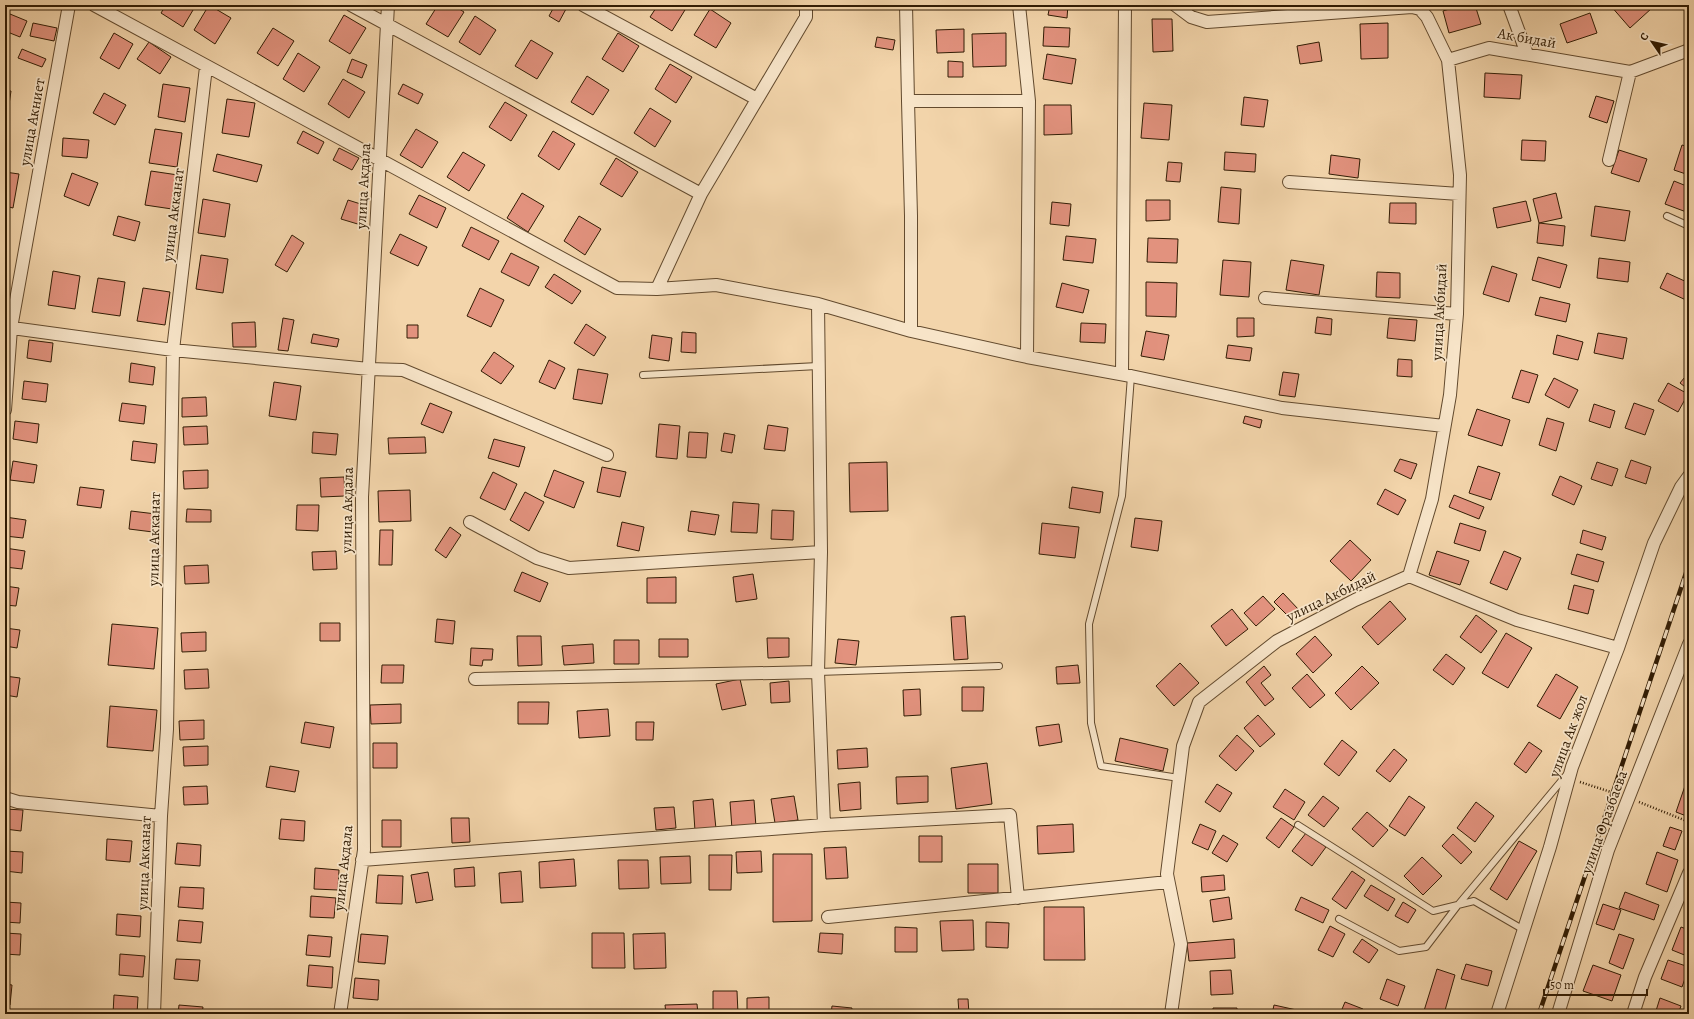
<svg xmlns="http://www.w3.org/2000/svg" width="1694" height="1019" font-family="Alegreya,serif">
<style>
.building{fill:#e2927e;stroke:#311c04}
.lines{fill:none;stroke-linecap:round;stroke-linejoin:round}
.service-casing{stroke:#624a2e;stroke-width:8}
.minor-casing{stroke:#624a2e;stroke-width:14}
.path{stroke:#311c04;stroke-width:2.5;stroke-dasharray:1 2;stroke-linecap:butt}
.service{stroke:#f7e4c8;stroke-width:6}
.minor{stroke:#f7e4c8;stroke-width:12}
.rail-casing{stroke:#311c04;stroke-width:4.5}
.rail{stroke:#f7e4c8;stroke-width:3;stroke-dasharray:9;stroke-linecap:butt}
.labels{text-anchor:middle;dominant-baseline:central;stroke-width:3.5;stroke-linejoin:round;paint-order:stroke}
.street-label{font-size:15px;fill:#311c04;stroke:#f7e4c8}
</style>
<rect width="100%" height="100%" fill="#f3d5ab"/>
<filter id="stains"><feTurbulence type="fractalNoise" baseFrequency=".005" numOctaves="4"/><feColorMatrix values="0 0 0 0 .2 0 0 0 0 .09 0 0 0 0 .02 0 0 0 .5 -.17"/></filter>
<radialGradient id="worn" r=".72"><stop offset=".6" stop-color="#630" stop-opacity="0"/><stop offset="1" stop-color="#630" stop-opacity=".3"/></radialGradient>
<path class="building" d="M166,5H196L183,27L161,13Z
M209,5L231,18L215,44L194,30Z
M438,5H453L464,12L448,37L426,24Z
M555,5H559L566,9L559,22L549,16Z
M658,5H688L672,31L650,17Z
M875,5H890V8Z
M974,5H997V8H973Z
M1050,5H1068L1067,18L1048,15Z
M1462,5H1475L1481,24L1449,33L1443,11Z
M1610,5H1650L1652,8L1630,28Z
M710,9L731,23L716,48L694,35Z
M1590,13L1597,33L1567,43L1560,24Z
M10,14L27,21L20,37L5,31V26Z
M344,15L366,28L350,54L329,41Z
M475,16L496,30L480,55L459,42Z
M1152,19H1172L1173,51L1153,52Z
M33,23L57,28L54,41L30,36Z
M1388,23V58L1361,59L1360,24Z
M1044,27L1070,28L1069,47L1043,46Z
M273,28L294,41L278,66L257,53Z
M964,29V52L937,53L936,30Z
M114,33L133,44L119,69L100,58Z
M618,33L639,46L623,72L602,59Z
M1006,33V66L973,67L972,34Z
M877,37L895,40L893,50L875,47Z
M531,40L553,53L537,79L515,66Z
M149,42L171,57L160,74L137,59Z
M1319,42L1322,61L1300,64L1297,46Z
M22,49L46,59L42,67L18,58Z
M298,53L320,67L304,92L283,79Z
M1047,54L1076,59L1072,84L1043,79Z
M352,59L367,65L362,78L347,72Z
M948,61L963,62V77H948Z
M670,64L692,77L676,103L655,89Z
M1485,73L1522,75L1520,99L1484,97Z
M587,76L609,90L593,115L571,102Z
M343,79L365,92L349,118L328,104Z
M163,84L190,88L185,122L158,117Z
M403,84L423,94L418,104L398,94Z
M5,91H11L6,125H5Z
M104,93L126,105L115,125L93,113Z
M1596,96L1614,101L1607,123L1589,117Z
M1244,97L1268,100L1264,127L1241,125Z
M227,99L255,103L249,137L222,133Z
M505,102L527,115L511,141L489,127Z
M1144,103L1172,105L1169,140L1141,138Z
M1044,105H1071L1072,134L1044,135Z
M650,108L671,121L655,147L634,133Z
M155,129L182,133L177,167L149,163Z
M416,129L438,142L422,168L400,155Z
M303,131L324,142L318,154L297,143Z
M553,131L575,144L559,170L538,156Z
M63,138L89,140L87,158L62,156Z
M1522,140L1546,141L1545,161L1521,160Z
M1682,145L1689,147V175L1674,170Z
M339,148L359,158L352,170L333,160Z
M1619,150L1647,159L1639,182L1611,173Z
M463,152L485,165L469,191L447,177Z
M1225,152L1256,154L1255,172L1224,170Z
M217,154L262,165L257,182L213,171Z
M1331,155L1360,159L1358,178L1329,174Z
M616,158L638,172L622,197L600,184Z
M1168,162L1182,163L1180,182L1166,181Z
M151,171L178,175L172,209L145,205Z
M5,172L19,174L13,208L5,206Z
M72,173L98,183L89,206L64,196Z
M1674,181L1689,187V213L1665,204Z
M1221,187L1241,189L1239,224L1218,222Z
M522,193L544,206L528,232L507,218Z
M1556,193L1562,218L1539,223L1533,199Z
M419,195L446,208L437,228L409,214Z
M203,199L230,204L225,237L198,233Z
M348,200L367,206L361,225L341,219Z
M1146,200H1170V220L1146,221Z
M1526,201L1531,221L1497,228L1493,208Z
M1052,202L1071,204L1069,226L1050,224Z
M1390,203H1416V224L1389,223Z
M1595,206L1630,211L1625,241L1591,236Z
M118,216L140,222L135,241L113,235Z
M579,216L601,229L585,255L564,241Z
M1539,223L1565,226L1563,246L1537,243Z
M471,227L499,241L489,260L462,246Z
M400,234L427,247L418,266L390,253Z
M292,235L304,243L287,272L275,265Z
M1066,236L1096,239L1093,263L1063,260Z
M1148,238L1178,239L1177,263L1147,262Z
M511,253L539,267L529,286L501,272Z
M201,255L228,259L223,293L196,289Z
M1538,257L1567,265L1560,288L1532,280Z
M1599,258L1630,262L1628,282L1597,278Z
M1223,260L1251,262L1249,297L1220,295Z
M1291,260L1324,265L1319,295L1286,290Z
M1492,266L1517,274L1509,302L1483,294Z
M53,271L80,276L75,309L48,305Z
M1377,272L1400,273V298L1376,297Z
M1667,273L1689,283V293L1686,300L1660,288Z
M554,274L581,291L572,304L545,287Z
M98,278L125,282L120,316L92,312Z
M1146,282L1177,283L1176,317L1146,316Z
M1062,283L1089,290L1083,313L1056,307Z
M143,288L170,292L165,325L137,321Z
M480,288L504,300L491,327L467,316Z
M1540,297L1570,304L1566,322L1535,315Z
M1317,317L1332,319L1331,335L1315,333Z
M283,318L294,320L288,351L278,350Z
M1237,318H1254V336L1237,337Z
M1389,318L1417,320L1415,341L1387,338Z
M255,322L256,347H233L232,323Z
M1081,323L1106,324L1105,343L1080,342Z
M586,324L606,337L594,356L574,343Z
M407,325H418V338H407Z
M1146,331L1169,335L1164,360L1141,356Z
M682,332L696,333V353L681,352Z
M1598,333L1627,338L1623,359L1594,353Z
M313,334L339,339L337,347L311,343Z
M652,335L672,338L669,361L649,358Z
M1557,335L1583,342L1578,360L1553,354Z
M29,340L53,343L51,362L27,358Z
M1228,345L1252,348L1250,361L1226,358Z
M494,352L514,366L501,384L481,371Z
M1398,359L1412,360V377L1397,376Z
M549,360L565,368L555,389L539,382Z
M131,363L155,367L153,385L129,382Z
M578,369L608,374L602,404L573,399Z
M1521,370L1538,375L1529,403L1512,398Z
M1283,372L1299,374L1295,397L1279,395Z
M1689,372V390L1680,383Z
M1554,378L1578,390L1569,408L1545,395Z
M24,381L48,384L46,402L22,399Z
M274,382L301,386L296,420L269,416Z
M1668,383L1688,394L1678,412L1658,401Z
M206,397L207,416L182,417V398Z
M122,403L146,406L144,424L119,421Z
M430,403L452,412L443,433L421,424Z
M1634,403L1654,410L1645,435L1625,428Z
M1594,404L1615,411L1610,428L1589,421Z
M1477,409L1510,420L1502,446L1468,435Z
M1245,416L1262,420L1260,428L1243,423Z
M1547,418L1564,423L1556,451L1539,445Z
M15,421L39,424L37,443L13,439Z
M659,424L680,426L677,459L656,457Z
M768,425L788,428L785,451L764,449Z
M207,426L208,444L184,445L183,427Z
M313,432L338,434L336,455L312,453Z
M689,432L708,433L706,458L687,457Z
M724,433L735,435L732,453L721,451Z
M425,437L426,453L389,454L388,438Z
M494,439L525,447L519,467L488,458Z
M133,441L157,444L155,463L131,460Z
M1400,459L1417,464L1411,479L1394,471Z
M1631,460L1651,467L1646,484L1625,477Z
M13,461L37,465L34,483L10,480Z
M887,462L888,511L850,512L849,463Z
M1597,462L1618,469L1612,486L1591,479Z
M1478,466L1500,473L1491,500L1469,493Z
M602,467L626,472L620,497L597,492Z
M208,470V488L184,489L183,471Z
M554,470L584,482L574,508L544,496Z
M493,472L517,484L505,510L480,498Z
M1560,476L1582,486L1574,505L1552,495Z
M344,477L345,496L321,497L320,478Z
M80,487L104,490L101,508L77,505Z
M1072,487L1103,492L1100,513L1069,508Z
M1385,489L1406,500L1398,515L1377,504Z
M410,490L411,521L379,522L378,491Z
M525,492L544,502L529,531L510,520Z
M1454,495L1484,507L1479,519L1449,507Z
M733,502L759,504L757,533L731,532Z
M297,505H319L318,531L296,530Z
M187,509L211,510V522H186Z
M772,510L794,511L793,540L771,539Z
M131,511L156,514L153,532L129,529Z
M691,511L719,515L715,535L688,531Z
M5,517L26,520L23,538L5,536Z
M1135,518L1162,521L1158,551L1131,547Z
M622,522L644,527L639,551L617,546Z
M1042,523L1079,527L1075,558L1039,554Z
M1460,523L1486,531L1480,551L1454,543Z
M450,527L461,535L446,558L435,550Z
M380,530H393L392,565H379Z
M1583,530L1606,537L1602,550L1580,543Z
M1350,540L1371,560L1351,581L1330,561Z
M5,548L25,551L22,569L5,567Z
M336,551L337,569L313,570L312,552Z
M1437,551L1469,561L1460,585L1429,575Z
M1504,551L1521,558L1507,590L1490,583Z
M1577,554L1604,562L1598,582L1571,574Z
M208,565L209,583L185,584L184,566Z
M522,572L548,583L540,602L514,591Z
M753,574L757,599L736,602L733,577Z
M676,577V603H647V578Z
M1574,585L1594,590L1588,614L1568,609Z
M5,586L19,588L16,606L5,605Z
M1283,593L1299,610L1290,618L1274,602Z
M1263,596L1275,609L1256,626L1244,613Z
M1390,601L1406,619L1378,645L1362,627Z
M1232,609L1248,629L1226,646L1211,626Z
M1476,615L1497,631L1481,653L1460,637Z
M965,616L968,659L954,660L951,617Z
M437,619L455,621L453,644L435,642Z
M320,623H340V641H320Z
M112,624L158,628L154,669L108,665Z
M5,628L20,630L17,648L5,646Z
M206,632V651L182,652L181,633Z
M1506,633L1532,648L1508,688L1482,673Z
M517,636H541L542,665L518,666Z
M1315,636L1332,655L1313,673L1296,654Z
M767,638H789V657L768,658Z
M659,639H688V657H659Z
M838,639L859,641L856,665L835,663Z
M614,640H639V664H614Z
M593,644L594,663L564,665L562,646Z
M471,648L493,649L492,660H483L482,666L470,665Z
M1446,654L1465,668L1453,685L1433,670Z
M1180,663L1199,683L1174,706L1156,686Z
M382,665H404L403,683H381Z
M1078,665L1080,683L1057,684L1056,667Z
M1264,666L1271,675L1261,683L1274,699L1265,706L1246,682Z
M1362,666L1379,683L1351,710L1335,693Z
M208,669L209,688L185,689L184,670Z
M1307,674L1325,695L1310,708L1292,688Z
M1556,674L1578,687L1560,719L1537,706Z
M5,676L20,678L17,697L5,695Z
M740,679L746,705L722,710L716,684Z
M789,681L790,702L771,703L770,683Z
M962,687H984L983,711H962Z
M920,689L921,715L904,716L903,690Z
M518,702H549L548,724H518Z
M401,704V723L371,724L370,705Z
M110,706L157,710L153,751L107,747Z
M608,709L610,736L579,738L577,711Z
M1258,715L1275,734L1260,747L1244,728Z
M204,720V739L180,740L179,721Z
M305,722L334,727L330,748L301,743Z
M636,722H654L653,740H636Z
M1059,724L1062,742L1039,746L1036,727Z
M1237,735L1254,751L1236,771L1219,756Z
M1120,738L1168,749L1163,771L1115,761Z
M1342,740L1357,752L1339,776L1324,764Z
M1529,742L1542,751L1526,773L1514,764Z
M373,743H397V768H373Z
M208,746V765L184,766L183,747Z
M867,748L868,767L838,769L837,750Z
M1394,749L1407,760L1390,782L1376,771Z
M987,763L992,804L956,809L951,768Z
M270,766L299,771L295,792L266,787Z
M928,776V802L897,804L896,777Z
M1687,780L1689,781V817L1676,812Z
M860,782L861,809L840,811L838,784Z
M1217,784L1232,793L1220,812L1205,802Z
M207,786L208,804L184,805L183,787Z
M1285,789L1305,802L1294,820L1273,807Z
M794,796L798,820L775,823L771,799Z
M1323,796L1339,808L1324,827L1308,815Z
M1409,796L1425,807L1405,836L1389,826Z
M713,799L716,829L695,831L693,801Z
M754,800L756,827L732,829L730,802Z
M1476,802L1494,816L1475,842L1457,828Z
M674,807L676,828L656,830L654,808Z
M5,809L23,810L21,831L5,829Z
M1367,812L1388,830L1373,847L1352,829Z
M451,818H469L470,842L452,843Z
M1281,818L1294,827L1279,848L1266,838Z
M281,819L305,821L304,841L279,839Z
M382,820H401V847H382Z
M1073,824L1074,852L1038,854L1037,826Z
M1200,824L1216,831L1208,850L1192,843Z
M1670,827L1682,831L1675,850L1663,846Z
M1306,833L1326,847L1312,866L1292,851Z
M1453,834L1472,852L1461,864L1442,846Z
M1223,835L1238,844L1227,862L1212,853Z
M919,836H942V862H919Z
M107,839L132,841L130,862L106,860Z
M1519,841L1537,851L1507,900L1490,889Z
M177,843L201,845L200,866L175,864Z
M846,847L848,878L826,879L824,848Z
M5,851L23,852L22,873L5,871Z
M761,851L762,872L737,873L736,852Z
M1657,852L1678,860L1667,892L1646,884Z
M773,854H812V921L773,922Z
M709,855H732L731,890H709Z
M690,856L691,883L661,884L660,857Z
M1422,857L1442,876L1423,895L1404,876Z
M574,859L576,886L540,888L539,862Z
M618,860H648L649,888L619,889Z
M968,864H998V893H968Z
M474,867L475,886L455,887L454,869Z
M315,868L339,870L338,890L314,889Z
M521,871L523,902L501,903L499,873Z
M1352,871L1365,880L1346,909L1332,899Z
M428,872L433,900L416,903L411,875Z
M378,875L403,876L402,904L376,903Z
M1224,875L1225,890L1202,892L1201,877Z
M1371,885L1395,899L1388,911L1364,896Z
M180,887L204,888L203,909L178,907Z
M1625,892L1659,905L1654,920L1619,908Z
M311,896L336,898L334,918L310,917Z
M1229,897L1232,919L1213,922L1210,900Z
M1301,897L1329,910L1323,923L1295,910Z
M5,902L21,903L20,923L5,922Z
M1403,902L1416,910L1408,923L1395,916Z
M1603,904L1621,910L1614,930L1596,924Z
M1044,907H1084L1085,960H1044Z
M117,914L141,916L140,937L116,935Z
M179,920L203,922L201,943L177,941Z
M973,920L974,950L942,951L940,921Z
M986,922L1009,923L1008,948L986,947Z
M1330,926L1345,934L1333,957L1318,950Z
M895,927L917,928V952H895Z
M1681,927L1689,930V952L1687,956L1672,950Z
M5,933L21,934L20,955L5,954Z
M592,933H624L625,968H592Z
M665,933L666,968L634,969L633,934Z
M820,933L843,934L842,954L818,952Z
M361,934L388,936L385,964L358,962Z
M1619,934L1634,939L1623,969L1609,963Z
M308,935L332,937L330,957L306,955Z
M1234,939L1235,958L1189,961L1187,943Z
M1362,939L1378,950L1369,963L1353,952Z
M120,954L145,956L143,977L119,975Z
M176,959L200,960L198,981L174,979Z
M1668,960L1689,967L1682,987L1661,979Z
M1466,964L1492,971L1488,986L1461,979Z
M309,965L333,967L332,988L307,986Z
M1593,965L1621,975L1612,1001L1583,991Z
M1437,969L1455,975L1444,1014H1423Z
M1231,970L1233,994L1211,995L1210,971Z
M355,978L379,980L378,1000L353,998Z
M1387,979L1405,986L1398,1006L1380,999Z
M5,984L12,985L10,1005H5Z
M713,991H737L738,1014H713Z
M114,995L138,997L137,1014H113Z
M769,997V1014H747V998Z
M1660,998L1681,1006L1678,1014H1655Z
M958,999H968L969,1014H959Z
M1345,1002L1363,1009L1362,1014H1340Z
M697,1004L698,1014H666L665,1005Z
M179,1005L203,1007L202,1014H178Z
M1274,1005L1301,1011L1300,1014H1272Z
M832,1006L852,1008L851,1014H831Z
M1213,1008H1237V1014H1213Z"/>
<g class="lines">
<defs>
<path id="service" d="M1667,216L1689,226
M643,375L818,366
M1131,376L1122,496L1089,624L1091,723L1101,766L1179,778
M818,672L999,666
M1298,825L1433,911L1474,901L1524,930
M1339,919L1399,951L1426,947L1458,905L1568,773"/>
<path id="minor" d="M94,5L617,288L657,289L716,285L818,304L911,331L1027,357L1131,376L1282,408L1444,426
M351,5L701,194
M583,5L757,99
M906,5L908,101H1029
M1019,5L1029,101L1027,357
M1175,5L1191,17L1207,22L1412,7L1420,9L1427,17L1448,60
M1509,5L1527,54
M908,101L911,216V331
M1609,160L1630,72
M1289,182L1459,194
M657,289L701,194L806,17V5
M1265,298L1457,314
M818,304L821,552L818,672L824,825
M5,327L173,350L369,369L403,370L607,455
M1122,374L1125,5
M5,410L11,328L69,5
M470,522L537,558L569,568L821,552
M1409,576L1517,620L1618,648
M475,679L818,672
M5,798L18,802L161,816
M362,860L824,825L1010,815L1018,898
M828,917L1168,882
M154,1014L161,816L167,729L173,350L206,67
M340,1014L364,850L362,497L388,5
M1171,1014L1181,944L1167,874L1183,746L1199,702L1277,641L1355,600L1409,576L1432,499L1450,395L1457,314L1460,175L1448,60L1489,48L1630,72L1689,50
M1497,1014L1550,847L1572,767L1618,648L1654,543L1681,487L1689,476
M1558,1014L1608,850L1689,644
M1633,1014L1645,977L1689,873"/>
</defs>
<use href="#service" class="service-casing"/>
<use href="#minor" class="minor-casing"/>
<path class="path" d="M1580,782L1617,794
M1639,802L1689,822"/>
<use href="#service" class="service"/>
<use href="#minor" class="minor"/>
<defs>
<path id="rail" d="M1539,1014L1689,564"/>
</defs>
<use href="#rail" class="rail-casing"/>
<use href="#rail" class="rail"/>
</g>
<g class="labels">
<g class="street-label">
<text transform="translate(1527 38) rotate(10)">Ак бидай</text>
<text transform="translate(32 122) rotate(-80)">улица Акниет</text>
<text transform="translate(363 186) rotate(-87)">улица Акдала</text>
<text transform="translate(173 215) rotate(-83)">улица Акканат</text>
<text transform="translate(1439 312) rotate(-87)">улица Акбидай</text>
<text transform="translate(347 510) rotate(-89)">улица Акдала</text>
<text transform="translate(154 539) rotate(-89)">улица Акканат</text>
<text transform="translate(1331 596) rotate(-26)">улица Акбидай</text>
<text transform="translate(1568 736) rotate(-70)">улица Ак жол</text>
<text transform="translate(1604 822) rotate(-70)">улица Оразбаева</text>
<text transform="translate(144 863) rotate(-88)">улица Акканат</text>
<text transform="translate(343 868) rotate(-84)">улица Акдала</text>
</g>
</g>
<rect width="1694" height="1019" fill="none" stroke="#f3d5ab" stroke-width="20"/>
<rect x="6" y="6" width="1682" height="1007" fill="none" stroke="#311c04" stroke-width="2"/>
<rect x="10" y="10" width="1674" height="999" fill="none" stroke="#311c04"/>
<g transform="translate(1652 42) rotate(304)" stroke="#f7e4c8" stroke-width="3" paint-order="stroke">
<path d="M0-3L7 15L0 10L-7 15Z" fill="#311c04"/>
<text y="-6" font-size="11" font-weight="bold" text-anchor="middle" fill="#311c04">С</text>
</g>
<path d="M1544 989v6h103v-6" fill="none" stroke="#311c04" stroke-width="2"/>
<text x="1550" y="989" font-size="12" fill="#311c04" stroke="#f7e4c8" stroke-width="3" paint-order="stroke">50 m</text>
<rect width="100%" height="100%" filter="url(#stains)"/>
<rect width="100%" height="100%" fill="url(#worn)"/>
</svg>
